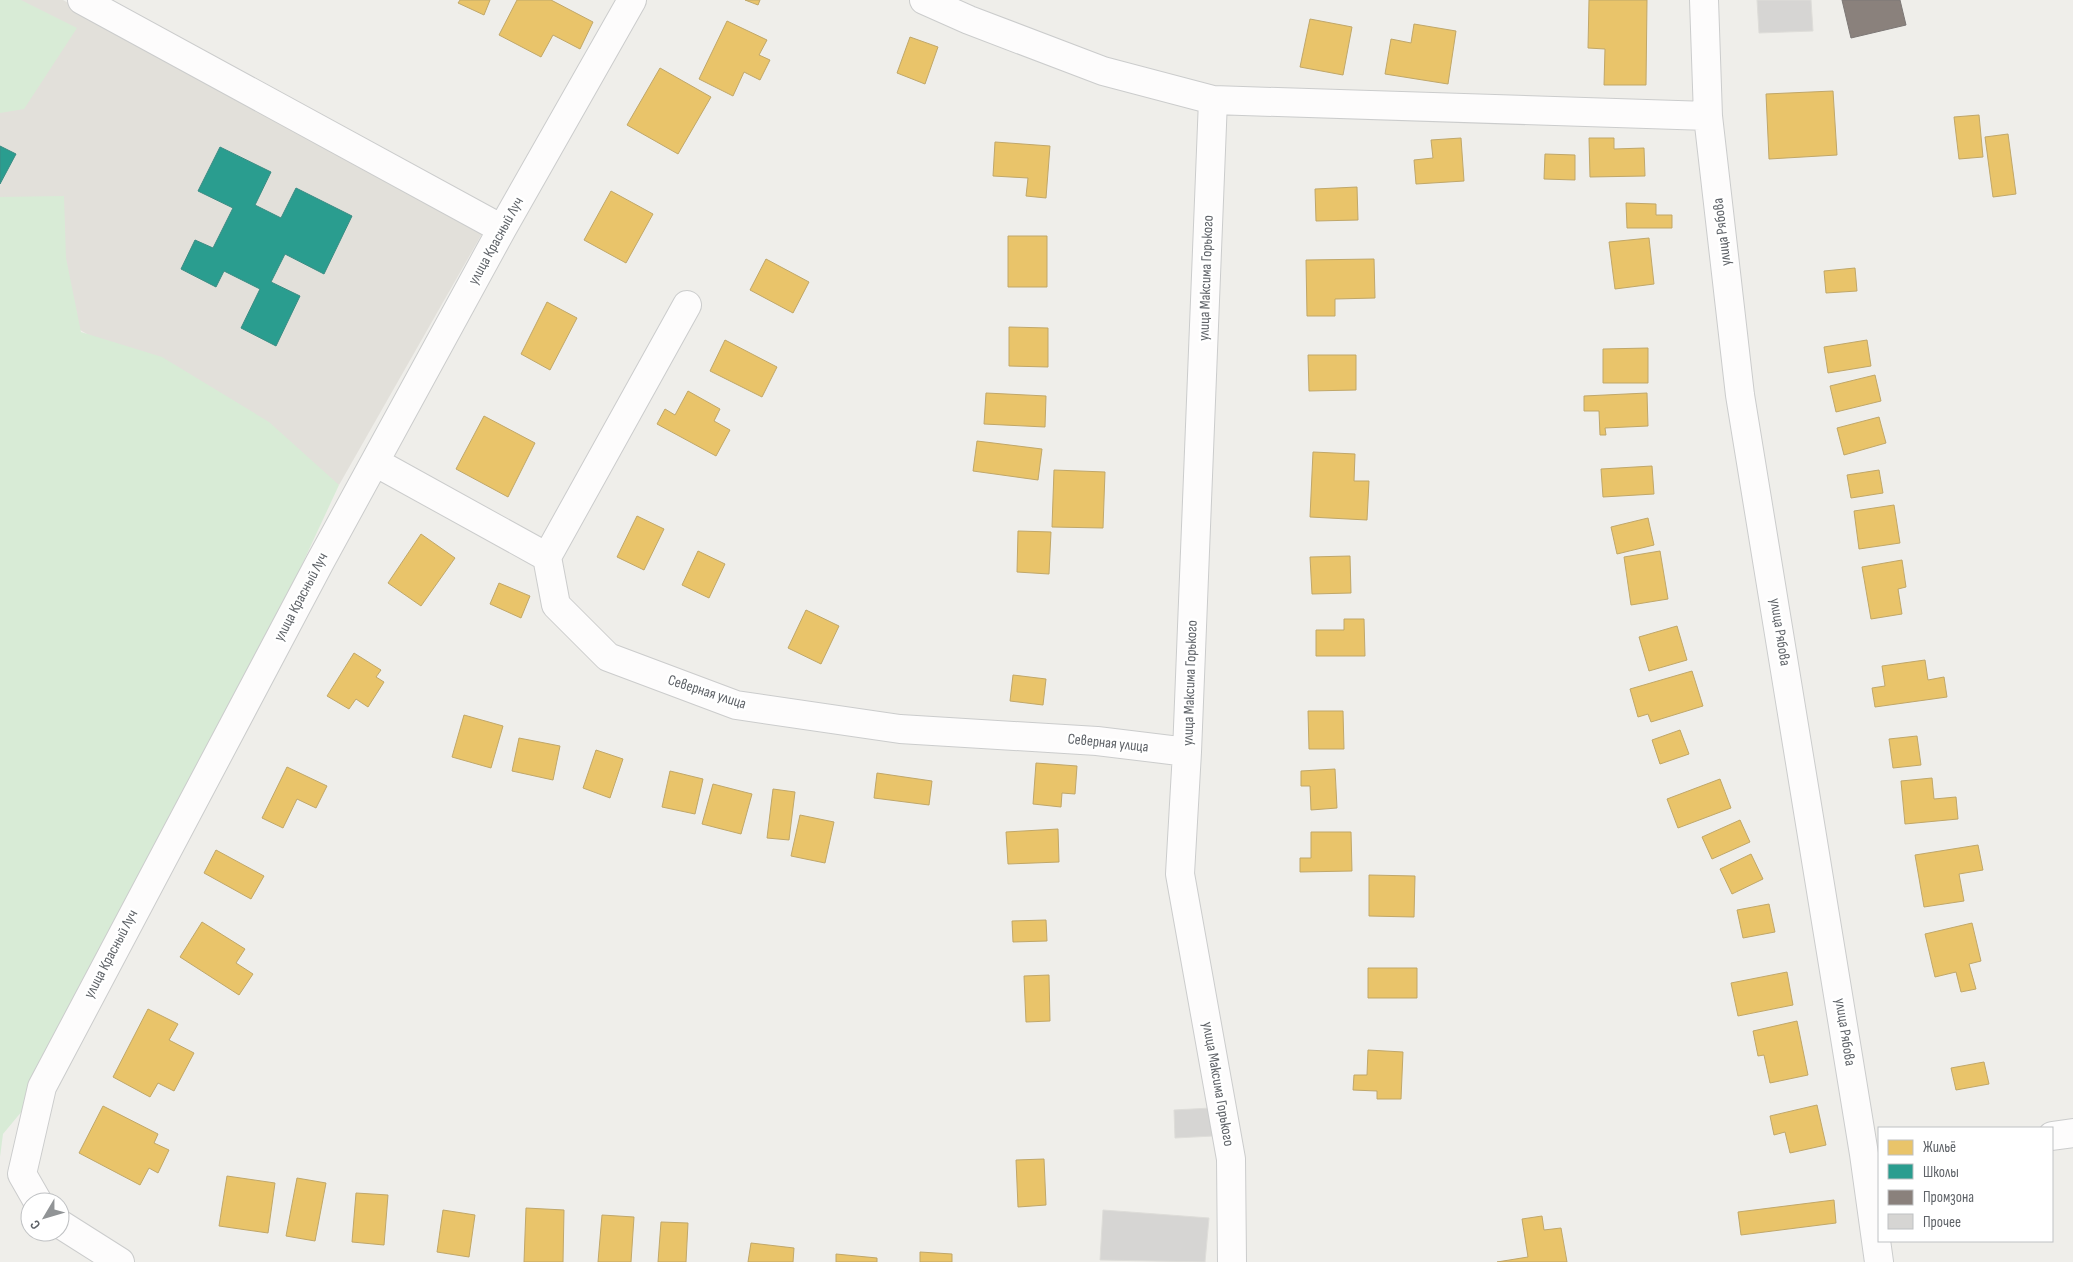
<svg xmlns="http://www.w3.org/2000/svg" width="2073" height="1262" font-family="'Sofia Sans Condensed',sans-serif">
<style>
.education{fill:#e2e0da}
.green{fill:#d8ebd6}
.homes{fill:#e9c46a;stroke:#c0a769}
.schools{fill:#2a9d8f;stroke:#3a8c83}
.industry{fill:#8a817c;stroke:#7d7876}
.building{fill:#d6d5d3;stroke:#deddd9}
.lines{fill:none;stroke-linecap:round;stroke-linejoin:round}
.minor-casing{stroke:#cbcccc;stroke-width:30}
.minor{stroke:#fdfcfc;stroke-width:28}
.labels{text-anchor:middle;dominant-baseline:central;stroke-width:5;stroke-linejoin:round;paint-order:stroke}
.street-label{font-size:15px;fill:#5f6368;stroke:#fff}
</style>
<rect width="100%" height="100%" fill="#efeeea"/>
<path class="education" d="M0,0H63L483,232L339,485L0,282Z"/>
<path class="green" d="M0,0H21L77,28L24,109L0,113Z
M64,196L66,258L81,332L162,357L269,422L339,485L191,803L42,1087L3,1134L0,1157V197Z"/>
<path class="homes" d="M460,0H490L484,15L458,3Z
M517,0H551L593,22L580,49L553,35L541,57L499,35Z
M745,0H760L758,5Z
M1589,0H1647L1646,85H1604L1605,49L1588,48Z
M1310,19L1352,27L1343,75L1300,67Z
M727,21L767,40L759,55L770,60L760,80L744,72L733,96L699,79Z
M1414,24L1456,31L1448,84L1385,74L1391,39L1411,43Z
M910,37L938,47L925,84L897,73Z
M660,68L711,97L678,154L627,125Z
M1833,91L1837,155L1769,159L1766,94Z
M1979,115L1983,157L1959,159L1954,117Z
M2008,134L2016,194L1993,197L1985,137Z
M1461,138L1464,181L1416,184L1414,160L1433,158L1431,140Z
M1589,138H1614V149L1644,148L1645,176L1590,177Z
M995,142L1050,146L1046,198L1026,196L1028,178L993,176Z
M1545,154L1575,155V180L1544,179Z
M1357,187L1358,220L1316,221L1315,189Z
M611,191L653,214L626,263L584,240Z
M1626,203L1656,204V215H1672V228H1627Z
M1008,236H1047V287H1008Z
M1649,238L1654,284L1615,289L1609,242Z
M766,259L809,282L793,313L750,290Z
M1374,259L1375,298L1335,299V316H1307L1306,260Z
M1855,268L1857,291L1826,293L1824,271Z
M547,302L577,318L550,370L521,354Z
M1009,327L1048,328V367L1009,366Z
M725,340L777,367L762,397L710,371Z
M1867,340L1871,366L1828,373L1824,347Z
M1648,348V383H1603V349Z
M1308,355H1356V390L1309,391Z
M1875,375L1881,401L1836,412L1830,386Z
M688,391L720,409L714,421L730,430L716,456L657,424L665,409L675,415Z
M986,393L1046,396L1045,427L984,424Z
M1647,393L1648,426L1605,428L1606,435H1600L1599,411H1584V396Z
M484,416L535,443L508,497L456,469Z
M1879,417L1886,443L1844,455L1837,428Z
M977,441L1042,449L1038,480L973,471Z
M1313,452L1355,454L1354,481H1369L1367,520L1310,517Z
M1652,466L1654,494L1603,497L1601,469Z
M1054,470L1105,472L1103,528L1052,527Z
M1879,470L1883,493L1851,498L1847,475Z
M1894,505L1900,543L1859,549L1854,511Z
M637,516L664,529L644,570L617,557Z
M1648,518L1654,545L1617,554L1611,527Z
M1018,531L1051,532L1049,574L1017,572Z
M421,534L455,558L421,606L388,583Z
M698,551L725,564L709,598L682,585Z
M1660,551L1668,599L1631,605L1624,557Z
M1350,556L1351,593L1312,594L1310,557Z
M1902,560L1906,587L1898,589L1902,614L1871,619L1862,567Z
M499,583L530,596L521,618L490,604Z
M806,610L839,626L821,664L788,648Z
M1344,619H1364L1365,656H1316V630H1344Z
M1677,626L1687,660L1649,671L1639,637Z
M354,653L381,670L376,677L384,682L368,707L356,699L349,709L327,696Z
M1925,660L1928,680L1944,677L1947,697L1875,707L1872,688L1885,686L1882,666Z
M1692,671L1703,706L1651,722L1648,714L1638,717L1630,689Z
M1013,675L1046,679L1043,705L1010,701Z
M1308,711H1343L1344,749H1309Z
M464,715L503,726L491,768L452,757Z
M1680,730L1689,754L1660,764L1652,740Z
M1917,736L1921,765L1893,768L1889,739Z
M519,738L560,746L553,780L512,771Z
M596,750L623,759L610,798L583,788Z
M1036,763L1077,766L1075,794L1062,793L1061,807L1033,804Z
M287,767L327,786L316,808L297,799L283,828L262,818Z
M1335,769L1337,808L1311,810L1310,786H1301V771Z
M670,771L703,779L695,814L662,807Z
M877,773L932,781L929,805L874,798Z
M1932,778L1934,799L1956,797L1958,819L1905,824L1901,781Z
M1720,779L1731,808L1678,828L1667,799Z
M713,784L752,794L741,834L702,824Z
M773,789L795,792L789,840L767,838Z
M800,815L834,822L825,863L791,856Z
M1740,820L1750,842L1712,859L1702,837Z
M1058,829L1059,862L1008,864L1006,832Z
M1311,832H1351L1352,871L1300,872V858H1311Z
M1978,845L1983,870L1959,874L1964,901L1924,907L1915,855Z
M216,850L264,876L251,899L204,873Z
M1751,854L1763,879L1732,894L1720,869Z
M1369,875L1415,876L1414,917L1369,916Z
M1769,904L1775,932L1743,938L1737,910Z
M1046,920L1047,941L1013,942L1012,921Z
M202,922L245,949L236,963L253,974L239,995L180,957Z
M1972,923L1981,961L1969,964L1976,989L1961,992L1956,972L1935,977L1925,934Z
M1368,968H1417V998H1368Z
M1787,972L1793,1005L1738,1016L1731,983Z
M1049,975L1050,1021L1026,1022L1024,976Z
M148,1009L178,1024L169,1040L194,1053L174,1091L158,1083L150,1097L113,1077Z
M1797,1021L1808,1075L1770,1083L1764,1055L1758,1056L1753,1031Z
M1368,1050L1403,1052L1401,1099H1377V1091L1353,1090L1354,1075H1367Z
M1984,1062L1989,1084L1956,1090L1951,1068Z
M1817,1105L1826,1145L1790,1153L1785,1132L1774,1135L1770,1116Z
M103,1106L158,1134L154,1143L169,1150L158,1173L149,1168L140,1185L79,1153Z
M1044,1159L1046,1205L1018,1207L1016,1160Z
M227,1176L275,1183L268,1233L219,1226Z
M297,1178L326,1183L315,1241L286,1236Z
M356,1193L388,1195L384,1245L352,1242Z
M1834,1200L1836,1223L1741,1235L1738,1212Z
M526,1208L564,1210L563,1262H524Z
M443,1210L475,1215L469,1257L437,1252Z
M602,1215L634,1217L631,1262H598Z
M1542,1216L1544,1230L1561,1228L1567,1262H1497L1528,1257L1522,1219Z
M661,1222L688,1223L686,1262H658Z
M751,1243L794,1248L793,1262H748Z
M920,1252L952,1254V1262H920Z
M836,1254L877,1258V1262H836Z"/>
<path class="schools" d="M0,146L16,154L0,184Z
M220,147L271,172L255,205L281,218L296,188L352,216L324,274L285,254L271,282L300,296L276,346L241,328L260,289L224,271L216,287L181,269L195,240L213,248L233,208L198,191Z"/>
<path class="industry" d="M1842,0H1900L1906,25L1851,38Z"/>
<path class="building" d="M1757,0H1811L1813,31L1759,33Z
M1211,1108L1213,1136L1175,1138L1174,1110Z
M1103,1210L1209,1218L1205,1262L1100,1260Z"/>
<g class="lines">
<defs>
<path id="minor" d="M82,0L502,229
M924,0L969,20L1103,71L1213,100L1708,116
M1704,0L1708,116L1740,395L1864,1154L1879,1262
M1213,100L1187,752L1180,874L1231,1159L1232,1262
M375,462L547,557L556,605L608,657L736,705L900,729L1097,741L1187,752
M547,557L687,305
M2052,1136L2073,1133
M38,1202L22,1174L42,1087L320,562L502,229L632,0
M60,1224L120,1262"/>
</defs>
<use href="#minor" class="minor-casing"/>
<use href="#minor" class="minor"/>
</g>
<g class="labels">
<g class="street-label">
<text transform="translate(1722 232) rotate(-97)">улица Рябова</text>
<text transform="translate(496 241) rotate(-61)">улица Красный Луч</text>
<text transform="translate(1206 278) rotate(-88)">улица Максима Горького</text>
<text transform="translate(301 597) rotate(-62)">улица Красный Луч</text>
<text transform="translate(1780 632) rotate(81)">улица Рябова</text>
<text transform="translate(1190 683) rotate(-88)">улица Максима Горького</text>
<text transform="translate(707 692) rotate(18)">Северная улица</text>
<text transform="translate(1108 743) rotate(6)">Северная улица</text>
<text transform="translate(111 954) rotate(-62)">улица Красный Луч</text>
<text transform="translate(1845 1032) rotate(81)">улица Рябова</text>
<text transform="translate(1218 1084) rotate(80)">улица Максима Горького</text>
</g>
</g>
<rect x="1878" y="1127" width="175" height="115" fill="#ffffff" stroke="#bfc1c3"/>
<rect x="1888" y="1140" width="25" height="15" fill="#e9c46a" stroke="#bfc1c3"/>
<text x="1923" y="1152" font-size="15" fill="#5f6368">Жильё</text>
<rect x="1888" y="1164" width="25" height="15" fill="#2a9d8f" stroke="#bfc1c3"/>
<text x="1923" y="1177" font-size="15" fill="#5f6368">Школы</text>
<rect x="1888" y="1190" width="25" height="15" fill="#8a817c" stroke="#bfc1c3"/>
<text x="1923" y="1202" font-size="15" fill="#5f6368">Промзона</text>
<rect x="1888" y="1214" width="25" height="15" fill="#d6d5d3" stroke="#bfc1c3"/>
<text x="1923" y="1227" font-size="15" fill="#5f6368">Прочее</text>
<g transform="translate(45 1217) rotate(232)"><circle r="24" fill="#ffffff" stroke="#bfc1c3"/>
<path d="M0-4L9 19L0 12L-9 19Z" fill="#919496"/>
<text y="-8" font-size="14" font-weight="bold" text-anchor="middle" fill="#5f6368">С</text>
</g>
</svg>
